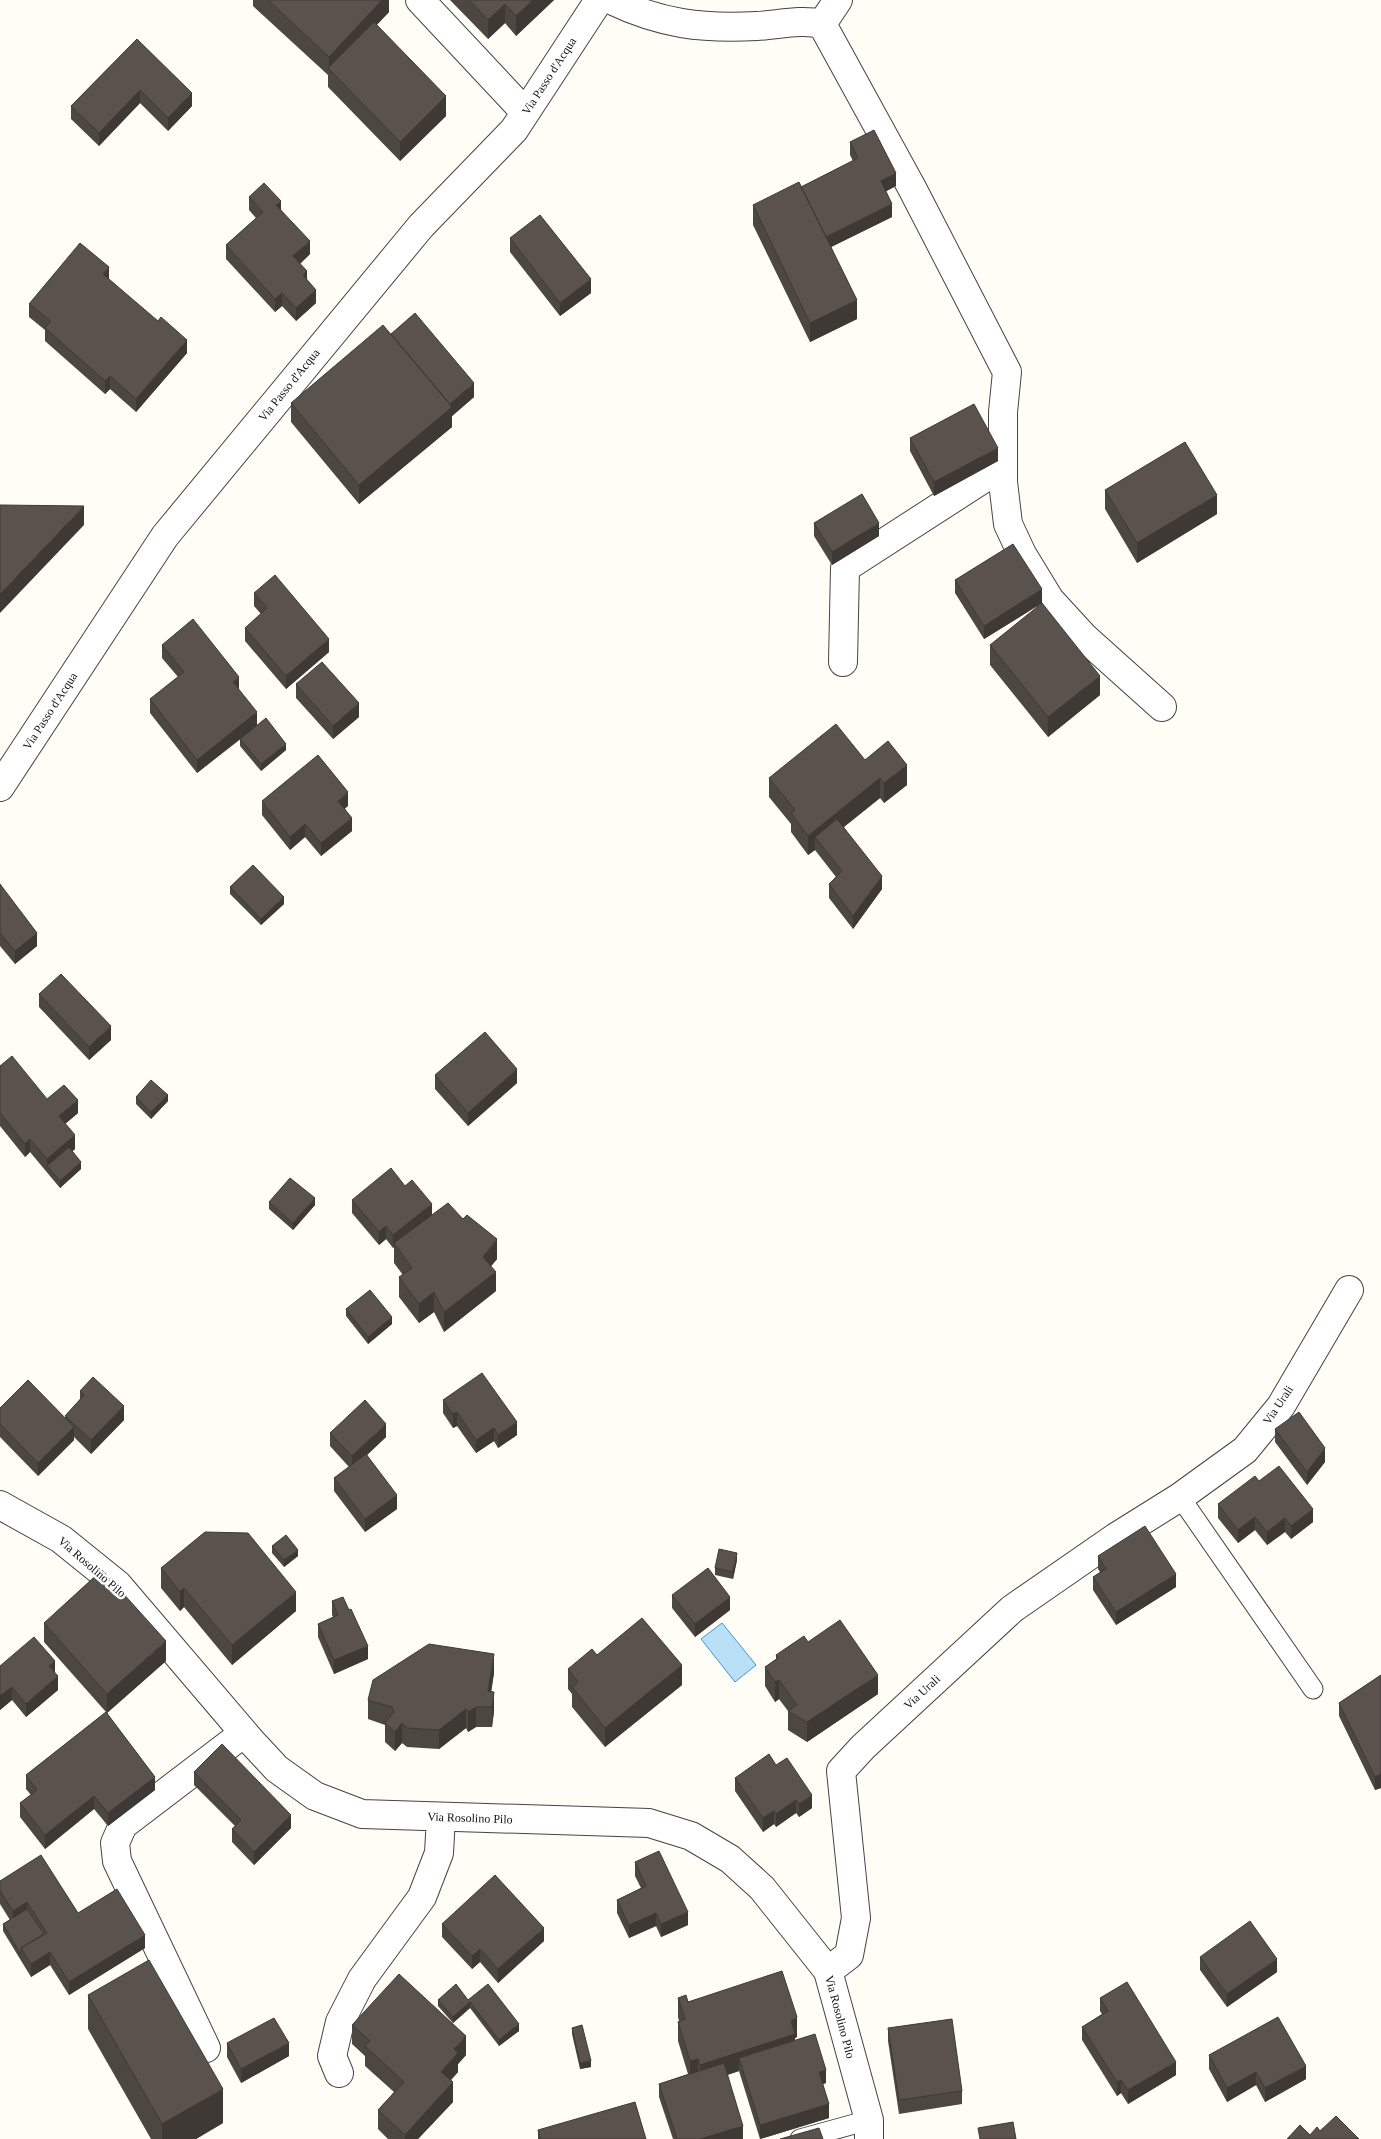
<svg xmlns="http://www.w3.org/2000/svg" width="1381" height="2139" font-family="Georgia,serif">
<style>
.water{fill:#b9e0f7;stroke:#3f96cf}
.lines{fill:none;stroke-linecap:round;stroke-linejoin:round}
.lane-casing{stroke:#444;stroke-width:21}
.street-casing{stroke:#444;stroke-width:30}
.lane{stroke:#fff;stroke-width:19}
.street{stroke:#fff;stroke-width:28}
.wall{fill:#4d4742}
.shaded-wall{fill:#3f3936}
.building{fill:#5a524d;stroke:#3f3936}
.labels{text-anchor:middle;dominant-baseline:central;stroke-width:5;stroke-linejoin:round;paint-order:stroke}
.street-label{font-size:12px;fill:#111;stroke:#fff}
</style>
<rect width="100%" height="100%" fill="#fffdf5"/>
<path class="water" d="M722,1623L756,1665L735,1682L701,1639Z"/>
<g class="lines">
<defs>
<path id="lane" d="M1180,1497L1313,1689
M800,2139L869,2120"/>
<path id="street" d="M420,0L525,112
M611,0C661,24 702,29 757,26C778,25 801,19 822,24L912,188L1007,372L1003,412V482L1008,524L1022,554L1050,600L1084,637L1162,707
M822,24L838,0
M843,662L845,568L1003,466
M0,787L165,536L421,226L514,130L599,0
M0,1505L61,1539L118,1585L251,1741L277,1769L315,1796L362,1814L649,1823L691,1836L730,1859L762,1888L828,1971L869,2120V2139
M828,1971L849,1955L856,1918L841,1771L863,1747L1012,1609L1116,1537L1180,1497L1245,1450L1281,1406L1349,1290
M206,2048L117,1861L115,1843L123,1825L244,1733
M339,2073L332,2056L340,2022L362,1979L422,1897L439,1853L441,1817"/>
</defs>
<use href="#lane" class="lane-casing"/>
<use href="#street" class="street-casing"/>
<use href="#lane" class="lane"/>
<use href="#street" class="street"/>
</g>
<path class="wall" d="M253,0H389V12L376,25L446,116L400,161L328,87V75L253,6Z
M450,0H554L516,36L505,23L488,39Z
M137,39L192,106L168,131L140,103L99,146L71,119V106Z
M850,142L896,186L886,191L892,217L831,247L857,319L810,342L753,225V205L801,187L853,161L850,155Z
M249,197L281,210L310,254L300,264L316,303L296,321L282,306L275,312L226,259V245L256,218L249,210Z
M510,238L591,293L560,316L510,252Z
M109,279L187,353L136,412L110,389L105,394L45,341V330L29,317V304Z
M391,334L474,397L452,416V427L359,504L291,422V403Z
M910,438L998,461L934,496L910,451Z
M1105,490L1217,514L1137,563L1105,509Z
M814,523L879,536L832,565L814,536Z
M955,580L1042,603L984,639L955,593Z
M254,593L329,652L286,689L245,641V628L261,614L254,606Z
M162,645L239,690L257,725L286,750L261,771L240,746V739L242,738L197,773L150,713V699L178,677L162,658Z
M990,645L1100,695L1048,737L990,665Z
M296,684L359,717L333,739L296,698Z
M865,760L907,785L884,803L880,798L844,827L882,889L853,929L829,898V884L836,877L815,850L808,855L791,832V824L769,797V778Z
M262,801L348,806L345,808L352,831L321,856L305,837L290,850L262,815Z
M0,884L37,946L15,964L0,946Z
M230,887L284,904L261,925L230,894Z
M39,994L111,1040L89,1060L39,1007Z
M0,1066L47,1099L78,1113L65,1124L75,1149L72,1151L81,1169L60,1188L30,1152L25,1157L0,1126Z
M435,1075L517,1083L468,1126L435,1089Z
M136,1097L168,1101L151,1119L136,1104Z
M405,1186L432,1215L497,1259L491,1266L496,1291L444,1332L434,1312L419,1323L399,1297V1277L403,1275L394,1263V1247L393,1248L386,1239L379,1245L352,1213V1200Z
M269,1202L315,1205L293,1230L269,1209Z
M346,1309L392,1324L368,1344L346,1316Z
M80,1391L124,1420L91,1454L74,1437V1440L38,1476L0,1437V1408L65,1418V1416L80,1400Z
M443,1400L517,1435L498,1448L494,1441L476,1453L457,1426L453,1428L443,1413Z
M1275,1429L1325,1462L1307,1485L1275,1442Z
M330,1433L386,1437L367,1455L397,1509L365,1532L334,1491V1478L349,1467L330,1446Z
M1259,1481L1313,1522L1291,1539L1285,1532L1267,1545L1255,1530L1238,1543L1218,1518V1504Z
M272,1546L298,1556L284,1567L272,1553Z
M1098,1556L1176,1587L1116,1625L1093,1590V1577L1100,1572L1098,1569Z
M737,1560L733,1579L715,1575V1568Z
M161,1568L296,1611L232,1665L184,1607L180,1611L161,1588Z
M672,1595L730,1610L695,1637L672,1608Z
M332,1601L349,1610L368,1659L334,1674L318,1637V1624L333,1617L332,1615Z
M44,1623L166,1661L107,1713L155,1790L108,1826L94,1809L45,1849L20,1817V1803L31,1795L26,1789V1775L106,1712L44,1642Z
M808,1642L878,1694L807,1742L788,1730V1711L779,1699L775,1702L765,1686V1667L776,1659V1655Z
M597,1655L682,1685L605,1747L572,1707V1694L568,1689V1669Z
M0,1666L55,1673L58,1690L26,1717L12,1700L0,1710Z
M494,1673L491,1691L494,1711L492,1727H476L468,1732L466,1728L439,1749L407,1747L402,1743L395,1751L385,1742V1725L368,1719V1700Z
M1381,1675V1788L1375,1790L1339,1716V1703Z
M776,1765L812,1808L799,1817L796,1813L776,1827L774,1824L763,1832L735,1791V1778Z
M194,1772L291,1828L254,1865L232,1842V1829L235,1826L194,1785Z
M635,1862L688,1925L661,1937L656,1926L629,1938L617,1913V1900L641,1888L635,1876Z
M0,1881L78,1913L145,1948L69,1995L50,1965L31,1977L3,1931V1924L10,1920L0,1904Z
M442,1924L544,1941L498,1983L480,1962L472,1969L442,1937Z
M1200,1957L1277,1972L1227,2007L1200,1970Z
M88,1995L223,2123L196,2139H151L88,2029Z
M678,1998L797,2037L795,2038V2041L826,2083L823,2084L829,2118L760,2139L739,2071L727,2075L743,2139H673L659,2097V2084L688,2074L678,2041V2022L679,2021L678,2017Z
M1100,1998L1176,2075L1128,2104L1121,2093L1117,2096L1082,2040V2027L1102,2014L1100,2011Z
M438,2000H468L519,2031L499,2046L470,2008L453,2023L438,2006Z
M352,2025L466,2055L458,2064V2072L451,2080L453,2102L418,2139H388L378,2129V2110L394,2092L365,2066V2056L352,2044Z
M572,2028L591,2067L580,2069L572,2034Z
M888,2028L962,2091V2104L899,2114L888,2041Z
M227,2043L289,2056L241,2083L227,2057Z
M1209,2055L1306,2079L1265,2102L1256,2085L1227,2102L1209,2069Z
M538,2130L646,2139H538Z"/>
<path class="shaded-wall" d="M382,0H389V12L332,73L329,69V57Z
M533,0H554L516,36V16Z
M505,4V23L488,39V20Z
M140,90V103L99,146V133Z
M192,93V106L168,131V118Z
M446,96V116L400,161V142Z
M896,173V186L881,194V181Z
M281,201V214L276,205Z
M892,204V217L823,251V238Z
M310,241V254L293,270V256Z
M109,267V281L103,274Z
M307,271V285L303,275Z
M591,279V293L560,316V303Z
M316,290V303L296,321V308Z
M282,293V306L275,312V299Z
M857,300V319L810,342V323Z
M187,340V353L136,412V399Z
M110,376V389L105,394V381Z
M474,383V397L452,416V427L359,504V485L447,407Z
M998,448V461L934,496V482Z
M1217,495V514L1137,563V543Z
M84,506V525L0,613V594Z
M879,523V536L832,565V552Z
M1042,589V603L984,639V626Z
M329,639V652L286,689V676Z
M1100,676V695L1048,737V717Z
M239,677V690L233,682Z
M359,703V717L333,739V726Z
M257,712V725L197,773V760Z
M286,744V750L261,771V764Z
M907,765V785L884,803V783Z
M880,778V798L821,845L815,837V850L808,855V836Z
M348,792V806L338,814V801Z
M352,818V831L321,856V843Z
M305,824V837L290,850V837Z
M882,876V889L853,929V916Z
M284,897V904L261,925V919Z
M37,933V946L15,964V951Z
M111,1026V1040L89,1060V1047Z
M517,1069V1083L468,1126V1113Z
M168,1095V1101L151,1119V1112Z
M78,1100V1113L59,1129V1116Z
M75,1135V1149L51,1170L47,1166V1172V1159Z
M30,1139V1152L25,1157V1144Z
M81,1162V1169L60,1188V1181Z
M315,1198V1205L293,1230V1223Z
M432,1204V1217L394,1243V1247L393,1248V1235Z
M386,1226V1239L379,1245V1232Z
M497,1239V1259L483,1276V1257Z
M496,1272V1291L444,1332V1312Z
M434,1292V1312L419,1323V1304Z
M392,1317V1324L368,1344V1337Z
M124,1406V1420L91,1454V1440Z
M457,1412V1426L453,1428V1414Z
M517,1422V1435L498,1448V1435Z
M386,1424V1437L352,1469V1456Z
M74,1427V1440L38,1476V1463Z
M494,1428V1441L476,1453V1440Z
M1325,1448V1462L1307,1485V1472Z
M397,1495V1509L365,1532V1519Z
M1313,1509V1522L1291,1539V1526Z
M1255,1517V1530L1238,1543V1530Z
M1285,1518V1532L1267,1545V1532Z
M298,1550V1556L284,1567V1560Z
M737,1553V1560L733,1579V1572Z
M1176,1574V1587L1116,1625V1612Z
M184,1588V1607L180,1611V1592Z
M296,1592V1611L232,1665V1645Z
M730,1597V1610L695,1637V1624Z
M166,1641V1661L107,1713V1694Z
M368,1646V1659L334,1674V1660Z
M494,1654V1673L489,1707L488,1691Z
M55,1661V1674L49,1666Z
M682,1665V1685L605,1747V1728Z
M878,1675V1694L807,1742V1722Z
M58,1676V1690L26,1717V1704Z
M779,1680V1699L775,1702V1682Z
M12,1687V1700L0,1710V1696Z
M494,1692V1711L492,1727V1707Z
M476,1707V1727L468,1732V1712Z
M466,1709V1728L439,1749V1730Z
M402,1723V1743L395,1751V1732Z
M1381,1774V1788L1375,1790V1777Z
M155,1777V1790L108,1826V1813Z
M812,1795V1808L799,1817V1804Z
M94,1796V1809L45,1849V1835Z
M796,1800V1813L776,1827V1814Z
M774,1811V1824L763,1832V1818Z
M291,1815V1828L254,1865V1852Z
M27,1902V1915L13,1924V1911Z
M688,1912V1925L661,1937V1924Z
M656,1913V1926L629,1938V1925Z
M544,1928V1941L498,1983V1969Z
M145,1935V1948L69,1995V1982Z
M480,1949V1962L472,1969V1956Z
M50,1952V1965L31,1977V1964Z
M1277,1959V1972L1227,2007V1994Z
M470,2002V2008L453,2023V2017Z
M797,2017V2037L795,2038V2053L739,2058V2071L700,2084V2065L791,2021Z
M519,2024V2031L499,2046V2040Z
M466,2036V2055L458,2064V2072L441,2091V2072L454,2049Z
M289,2043V2056L241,2083V2069Z
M698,2059V2078L690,2081V2061Z
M591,2061V2067L580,2069V2063Z
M1176,2062V2075L1128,2104V2090Z
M1306,2066V2079L1265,2102V2088Z
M826,2070V2083L819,2085V2072Z
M1256,2072V2085L1227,2102V2088Z
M1121,2080V2093L1117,2096V2082Z
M453,2082V2102L418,2139H405V2135Z
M223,2089V2123L196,2139H162V2124Z
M829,2104V2118L760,2139V2125Z
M743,2126V2139H700Z"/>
<path class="building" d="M268,0H382L329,57Z
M469,0H533L516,16L505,4L488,20Z
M374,22L446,96L400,142L328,68Z
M137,39L192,93L168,118L140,90L99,133L71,106Z
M874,130L896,173L881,181L892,204L826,237L801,187L858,158L850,142Z
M799,182L857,300L810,323L753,205Z
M264,183L281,201L276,205L310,241L293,256L307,271L303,275L316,290L296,308L282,293L275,299L226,245L263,212L249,197Z
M540,215L591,279L560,303L510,238Z
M80,243L109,267L103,274L158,321L161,317L187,340L136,399L110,376L105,381L45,328L51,321L29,304Z
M415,313L474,383L450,404L391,334Z
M383,325L452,407L359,485L291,403Z
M974,404L998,448L934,482L910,438Z
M1185,442L1217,495L1137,543L1105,490Z
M862,494L879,523L832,552L814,523Z
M0,505L84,506L0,594Z
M1013,544L1042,589L984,626L955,580Z
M275,575L329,639L286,676L245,628L267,608L254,593Z
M1042,603L1100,676L1048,717L990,645Z
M193,619L239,677L233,682L257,712L197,760L150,699L184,672L162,645Z
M322,662L359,703L333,726L296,684Z
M266,718L286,744L261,764L240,739Z
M836,724L865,760L888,741L907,765L884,783L880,778L808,836L791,813L795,810L769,778Z
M318,755L348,792L338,801L352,818L321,843L305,824L290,837L262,801Z
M837,819L882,876L853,916L829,884L842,871L815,837Z
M253,865L284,897L261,919L230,887Z
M0,884L37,933L15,951L0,933Z
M61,974L111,1026L89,1047L39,994Z
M485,1032L517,1069L468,1113L435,1075Z
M12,1056L47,1099L64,1085L78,1100L59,1116L75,1135L47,1159L30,1139L25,1144L0,1113V1066Z
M151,1080L168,1095L151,1112L136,1097Z
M69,1147L81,1162L60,1181L47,1166Z
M391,1168L405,1186L412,1180L432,1204L393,1235L386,1226L379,1232L352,1200Z
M290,1178L315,1198L293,1223L269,1202Z
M448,1203L463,1219L467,1215L497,1239L483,1257L496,1272L444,1312L434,1292L419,1304L399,1277L412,1268L394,1243Z
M370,1290L392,1317L368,1337L346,1309Z
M482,1373L517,1422L498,1435L494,1428L476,1440L457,1412L453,1414L443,1400Z
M93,1377L124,1406L91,1440L65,1416L84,1395L80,1391Z
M28,1380L74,1427L38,1463L0,1424V1408Z
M365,1400L386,1424L352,1456L330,1433Z
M1299,1412L1325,1448L1307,1472L1275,1429Z
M366,1454L397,1495L365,1519L334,1478Z
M1279,1466L1313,1509L1291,1526L1285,1518L1267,1532L1255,1517L1238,1530L1218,1504L1255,1476L1259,1481Z
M1145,1526L1176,1574L1116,1612L1093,1577L1106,1569L1098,1556Z
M205,1532L248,1533L296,1592L232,1645L184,1588L180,1592L161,1568Z
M286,1535L298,1550L284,1560L272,1546Z
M719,1549L737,1553L733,1572L715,1568Z
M708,1568L730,1597L695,1624L672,1595Z
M102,1570L166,1641L107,1694L44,1623Z
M343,1597L349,1610L351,1609L368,1646L334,1660L318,1624L338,1615L332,1601Z
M642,1618L682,1665L605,1728L572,1687L578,1682L568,1669L592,1649L597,1655Z
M840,1620L878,1675L807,1722L788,1711L797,1705L779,1680L775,1682L765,1667L778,1658L776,1655L804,1636L808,1642Z
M34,1637L55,1661L49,1666L58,1676L26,1704L12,1687L0,1696V1666Z
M429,1644L494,1654L488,1691L494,1692L492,1707H476L468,1712L466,1709L439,1730L407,1728L402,1723L395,1732L385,1723L394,1712L392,1707L368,1700L373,1680Z
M1381,1675V1774L1375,1777L1339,1703Z
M106,1712L155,1777L108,1813L94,1796L45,1835L20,1803L37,1790L26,1775Z
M222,1744L291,1815L254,1852L232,1829L241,1820L194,1772Z
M769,1754L776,1765L787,1758L812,1795L799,1804L796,1800L776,1814L774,1811L763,1818L735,1778Z
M659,1851L688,1912L661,1924L656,1913L629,1925L617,1900L646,1886L635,1862Z
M41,1855L78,1913L117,1889L145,1935L69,1982L50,1952L31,1964L21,1948L47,1933L27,1902L13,1911L0,1891V1881Z
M495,1875L544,1928L498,1969L480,1949L472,1956L442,1924Z
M27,1909L44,1934L21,1948V1955L3,1924Z
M1250,1921L1277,1959L1227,1994L1200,1957Z
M149,1960L223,2089L162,2124L88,1995Z
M782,1971L797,2017L791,2021L795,2034L700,2065L698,2059L690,2061L678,2022L685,2019L678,1998L686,1995L688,2002Z
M399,1974L466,2036L454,2049L458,2053L441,2072L453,2082L405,2135L378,2110L404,2082L365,2046L370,2041L352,2025Z
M1127,1982L1176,2062L1128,2090L1121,2080L1117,2082L1082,2027L1108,2011L1100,1998Z
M456,1984L468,2000L488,1984L519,2024L499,2040L470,2002L453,2017L438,2000Z
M1278,2017L1306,2066L1265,2088L1256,2072L1227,2088L1209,2055Z
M274,2018L289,2043L241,2069L227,2043Z
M952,2019L962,2091L899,2100L888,2028Z
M582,2025L591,2061L580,2063L572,2028Z
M815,2034L826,2070L819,2072L829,2104L760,2125L739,2058Z
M724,2063L743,2126L700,2139H677L659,2084Z
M635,2102L646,2139H540L538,2130Z
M1336,2116L1359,2139H1287L1300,2125L1310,2135L1317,2127L1320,2131Z
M1013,2122L1016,2139H980L978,2128Z
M819,2128L823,2139H780Z"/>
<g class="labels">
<g class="street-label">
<text transform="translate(549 76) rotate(-57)">Via Passo d'Acqua</text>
<text transform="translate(289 385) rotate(-51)">Via Passo d'Acqua</text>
<text transform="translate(50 711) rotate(-57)">Via Passo d'Acqua</text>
<text transform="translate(1278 1405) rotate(-56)">Via Urali</text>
<text transform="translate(92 1567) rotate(41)">Via Rosolino Pilo</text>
<text transform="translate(922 1692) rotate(-43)">Via Urali</text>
<text transform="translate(470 1818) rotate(2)">Via Rosolino Pilo</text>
<text transform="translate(840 2017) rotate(75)">Via Rosolino Pilo</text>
</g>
</g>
</svg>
